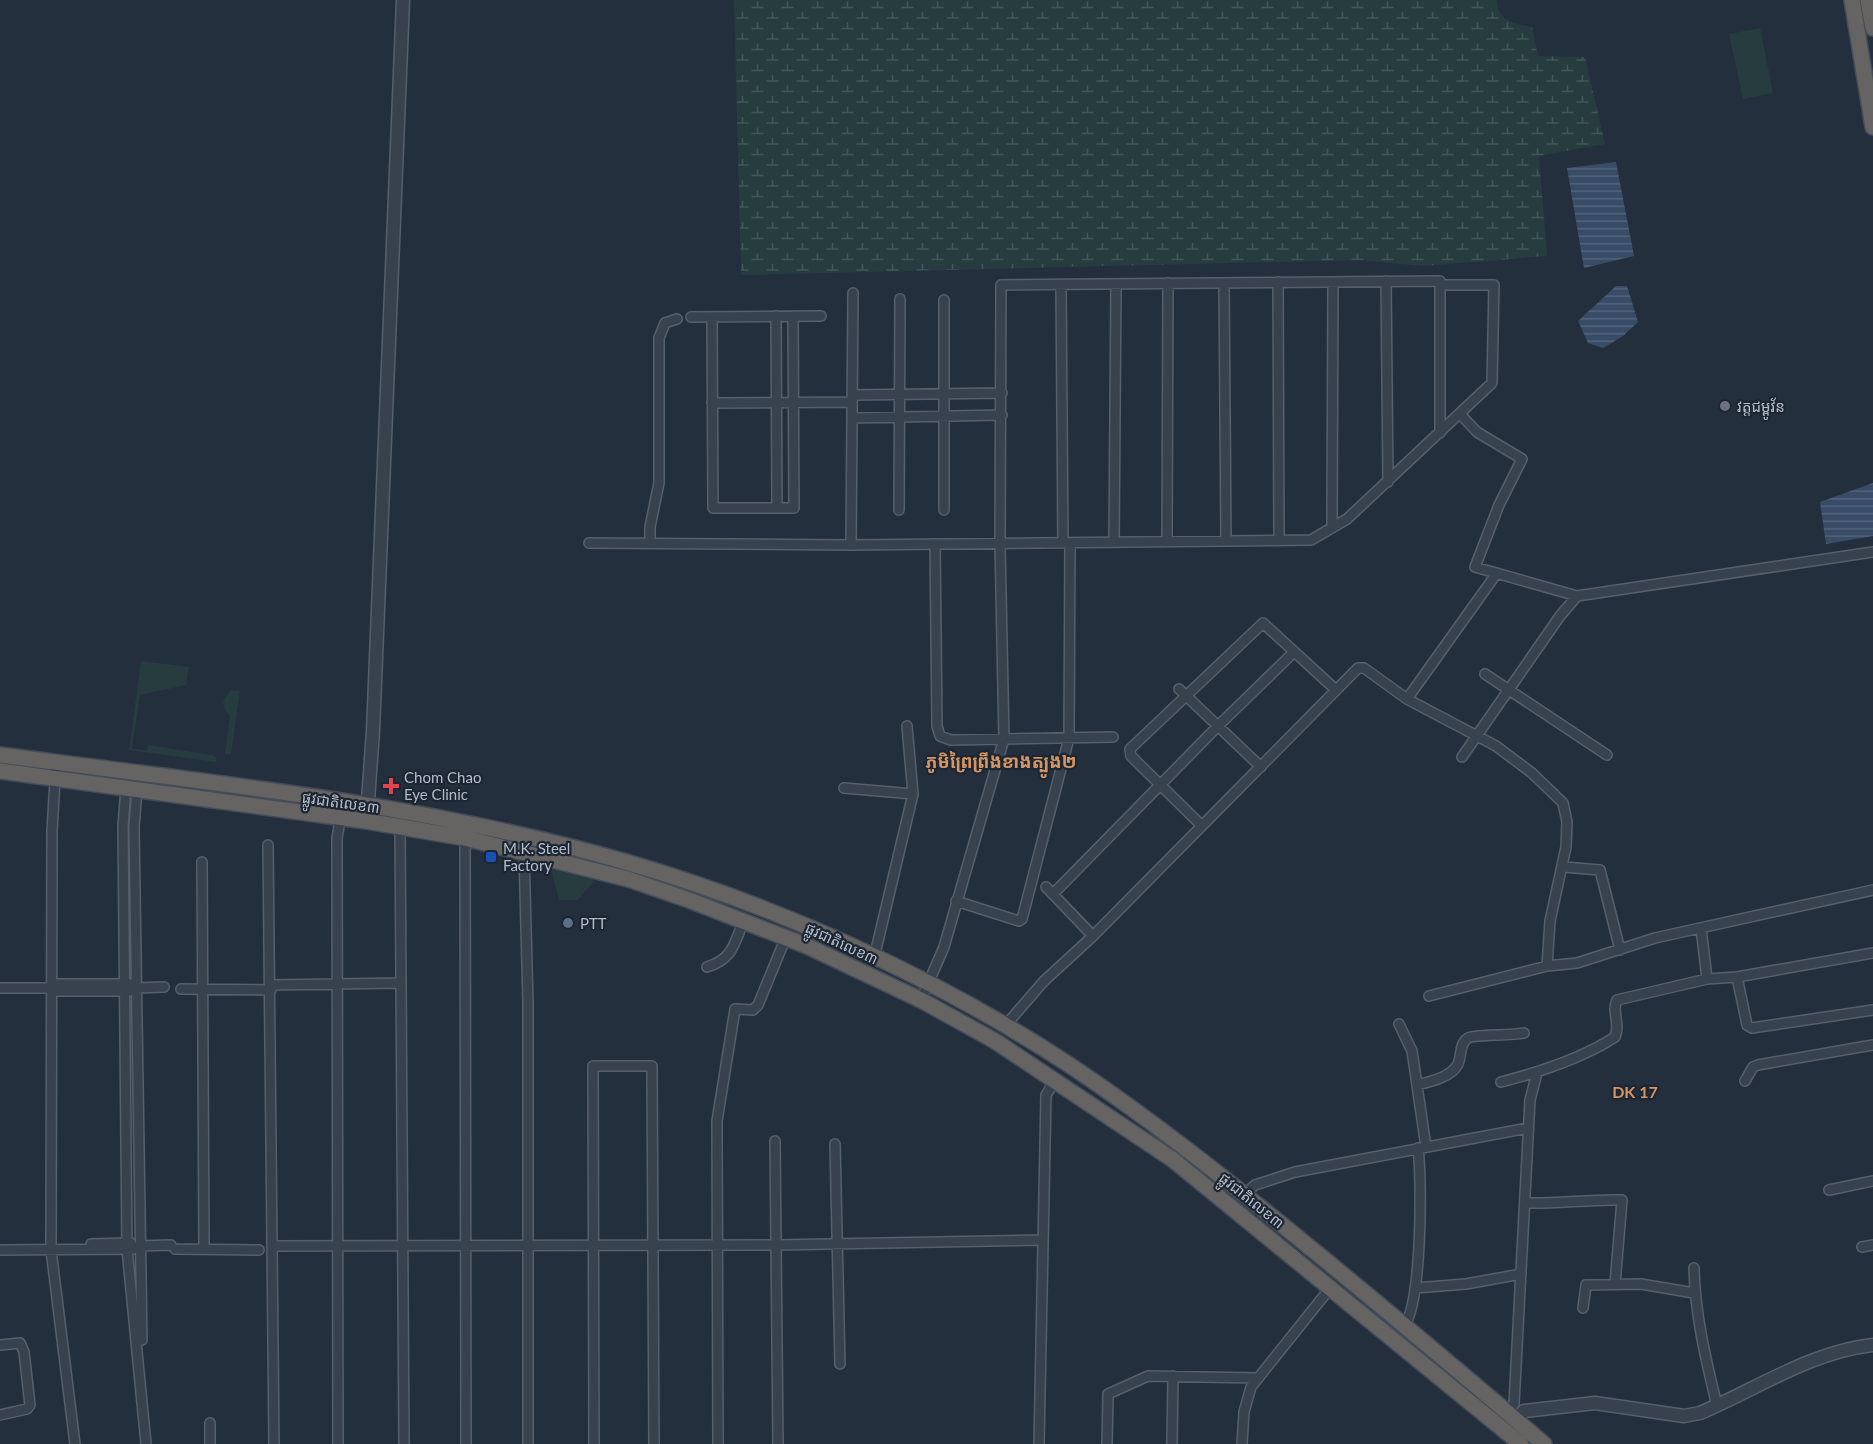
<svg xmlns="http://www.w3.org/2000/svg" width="1873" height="1444" font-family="Lato,'Noto Sans Khmer',sans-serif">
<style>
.green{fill:#263c3f}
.wetland{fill:url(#wetland-marsh)}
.water{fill:url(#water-rules)}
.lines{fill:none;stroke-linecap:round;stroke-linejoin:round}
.minor-casing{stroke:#565f6c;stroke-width:12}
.tertiary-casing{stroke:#565f6c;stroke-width:15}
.trunk-casing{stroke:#434c59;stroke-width:18}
.minor{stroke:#38414e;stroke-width:9}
.tertiary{stroke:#38414e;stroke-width:12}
.trunk{stroke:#656462;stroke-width:15}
.worship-dot{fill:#6b7280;stroke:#1d2633;stroke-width:2}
.health-dot{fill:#e0444e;stroke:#1d2633;stroke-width:2}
.transit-dot{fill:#1a4fb4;stroke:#1d2633;stroke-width:2}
.service-dot{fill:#5c6f8a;stroke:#1d2633;stroke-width:2}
.labels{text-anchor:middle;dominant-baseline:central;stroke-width:4.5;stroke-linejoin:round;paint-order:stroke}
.poi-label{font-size:15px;fill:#b4bcc9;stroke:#1d2633;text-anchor:start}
.street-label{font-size:15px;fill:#b4bcc9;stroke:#1d2633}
.neighbourhood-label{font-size:16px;font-weight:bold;fill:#d59563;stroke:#1d2633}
.quarter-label{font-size:18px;font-weight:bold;fill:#d59563;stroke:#1d2633}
</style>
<defs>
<pattern id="wetland-marsh" width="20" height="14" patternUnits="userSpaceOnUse" patternTransform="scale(1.5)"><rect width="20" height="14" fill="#263c3f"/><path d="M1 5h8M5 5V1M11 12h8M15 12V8" fill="none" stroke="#435659"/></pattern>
<pattern id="water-rules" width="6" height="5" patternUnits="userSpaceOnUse" patternTransform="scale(1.5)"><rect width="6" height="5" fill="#394c67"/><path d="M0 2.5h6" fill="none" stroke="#53647b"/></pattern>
</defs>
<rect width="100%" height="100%" fill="#242f3e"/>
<path class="green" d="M1760,28L1773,93L1743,99L1729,34Z
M141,661L189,667L186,685L140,695L132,749L147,751L148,745L212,755L216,758V762L129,750Z
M240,690L231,754H225L230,715L225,710L223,702L230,691Z
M551,869L595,880L578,900H559Z"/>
<path class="wetland" d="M734,0H1497C1496,21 1516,24 1532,27L1538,56L1585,57L1605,144L1539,156L1547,256L1424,266L1359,260L741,275Z"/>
<path class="water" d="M1616,162L1634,256L1584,268L1567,168Z
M1616,286H1627L1638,322L1623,336L1603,348L1588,343L1578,321Z
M1873,483V536L1826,544L1820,502Z"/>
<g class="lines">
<defs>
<path id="minor" d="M1386,281L1388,482
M1278,282L1279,540
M1224,283L1226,541
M1061,285L1063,543
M776,316L777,508
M691,317L821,316
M712,317L713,508H794L793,316
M852,395L1002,393
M712,403L852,402
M1460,414L1477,432L1522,459L1499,505L1475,567L1577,596
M852,418L1002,415
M899,510L900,299
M944,510V300
M1332,528L1333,282
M1114,542L1116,284
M1167,542L1168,283
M589,543L851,545L1311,540L1347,519L1492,383L1494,285H1440
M650,543V527L659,483V338L665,323L677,319
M935,544L937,726L940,736L951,740L1113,737
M851,545L853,293
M1485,674L1607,755
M1179,689L1261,767
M1407,699L1496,746L1532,773L1563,803L1567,822L1566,847L1550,921L1547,966
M1462,757L1560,616L1577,596L1873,552
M56,763L52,831L51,1250L75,1444
M126,788L123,826L127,1249L146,1444
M844,788L913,794
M137,789L134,827L142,1340
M400,826L404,1444
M1202,826L1131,756L1130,749L1263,623L1336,690
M465,838L466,1444
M268,845L274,1444
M524,852L528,1003V1444
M202,862L204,1249
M1564,867L1600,870L1620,950
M1046,887L1093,936
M1053,894L1219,725L1294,652
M956,901L1019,921L1022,919L1069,738L1070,543
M874,958L913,794L907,726
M707,967C733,959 734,944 744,920
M1737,977L1747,1025L1752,1028L1873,1010
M1707,979L1737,977L1873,953
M51,984H130
M270,985L400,983
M0,988H51
M136,988L164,987
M181,989L271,990
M51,991H130
M1429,996L1547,966L1577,963L1655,938L1873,890
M921,1000L944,947L1004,739L1000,544L1001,285L1440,281V433
M1399,1024L1412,1051L1426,1147
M1005,1026L1044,981L1093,936L1358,668H1364L1407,699L1497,573
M1745,1081L1753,1067L1758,1065L1873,1045
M1501,1082C1540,1072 1581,1059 1615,1037C1621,1024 1611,1012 1617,1000L1707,979L1701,928
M1417,1085C1429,1082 1452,1077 1458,1064C1462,1055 1459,1044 1468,1038C1476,1034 1510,1036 1524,1033
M775,1141L778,1444
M835,1144L840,1364
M1829,1190L1873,1181
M1245,1194L1255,1185L1295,1172L1528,1128
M1525,1203C1558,1204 1589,1199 1622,1200L1615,1284
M91,1244L131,1243
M139,1246L171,1245
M273,1246L776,1245L1042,1240
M1862,1247L1873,1245
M175,1249L259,1250
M0,1250L133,1249
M1694,1268C1695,1315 1706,1360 1717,1406
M1415,1288L1466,1284L1521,1274
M1583,1308L1586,1285L1641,1284L1694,1293
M1404,1326C1422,1303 1422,1180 1418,1148
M0,1345L20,1343L24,1352L30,1405L27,1409L0,1415
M1508,1412L1514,1404L1530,1100L1537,1073
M210,1423V1444
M338,1444L337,838L341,814
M594,1444L593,1066H652L654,1444
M718,1444L717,1121L735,1009L753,1010L758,1005L786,937
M1039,1444L1046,1095L1056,1079
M1107,1444L1108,1394L1148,1376L1257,1378
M1172,1444L1173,1376
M1242,1444L1244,1412L1251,1387L1331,1287"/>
<path id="tertiary" d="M367,814L373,731L403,0
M1516,1420L1524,1411L1595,1403L1684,1416L1700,1413C1757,1389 1810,1352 1873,1345"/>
<path id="trunk" d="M1852,0L1873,127
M1868,0L1873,28
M0,755C209,783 423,803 626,862C780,907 933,976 1068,1064C1158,1124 1241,1191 1324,1259C1398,1320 1471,1381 1544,1444
M0,771L366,821L465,838L628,879L689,900L807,946L921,1000L995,1041L1172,1159L1521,1444"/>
</defs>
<use href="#minor" class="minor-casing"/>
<use href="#tertiary" class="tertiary-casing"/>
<use href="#trunk" class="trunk-casing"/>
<use href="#minor" class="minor"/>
<use href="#tertiary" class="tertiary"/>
<use href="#trunk" class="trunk"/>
</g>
<circle class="worship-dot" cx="1725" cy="406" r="6"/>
<path class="health-dot" d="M388 777h6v6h6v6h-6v6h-6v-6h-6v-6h6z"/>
<rect class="transit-dot" x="485" y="851" width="12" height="12" rx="3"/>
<circle class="service-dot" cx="568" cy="923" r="6"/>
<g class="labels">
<g class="poi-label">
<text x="1737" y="406">វត្តជម្ពូវ័ន</text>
<text x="404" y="777">Chom Chao<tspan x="404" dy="17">Eye Clinic</tspan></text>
<text x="503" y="848">M.K. Steel<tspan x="503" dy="17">Factory</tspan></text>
<text x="580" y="923">PTT</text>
</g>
<g class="street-label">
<text transform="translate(341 802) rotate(8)">ផ្លូវជាតិលេខ៣</text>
<text transform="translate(842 943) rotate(25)">ផ្លូវជាតិលេខ៣</text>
<text transform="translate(1252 1200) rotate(39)">ផ្លូវជាតិលេខ៣</text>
</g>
<g class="neighbourhood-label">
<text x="1635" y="1091">DK 17</text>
</g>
<g class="quarter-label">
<text x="1001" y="761">ភូមិព្រៃព្រីងខាងត្បូង២</text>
</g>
</g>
</svg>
